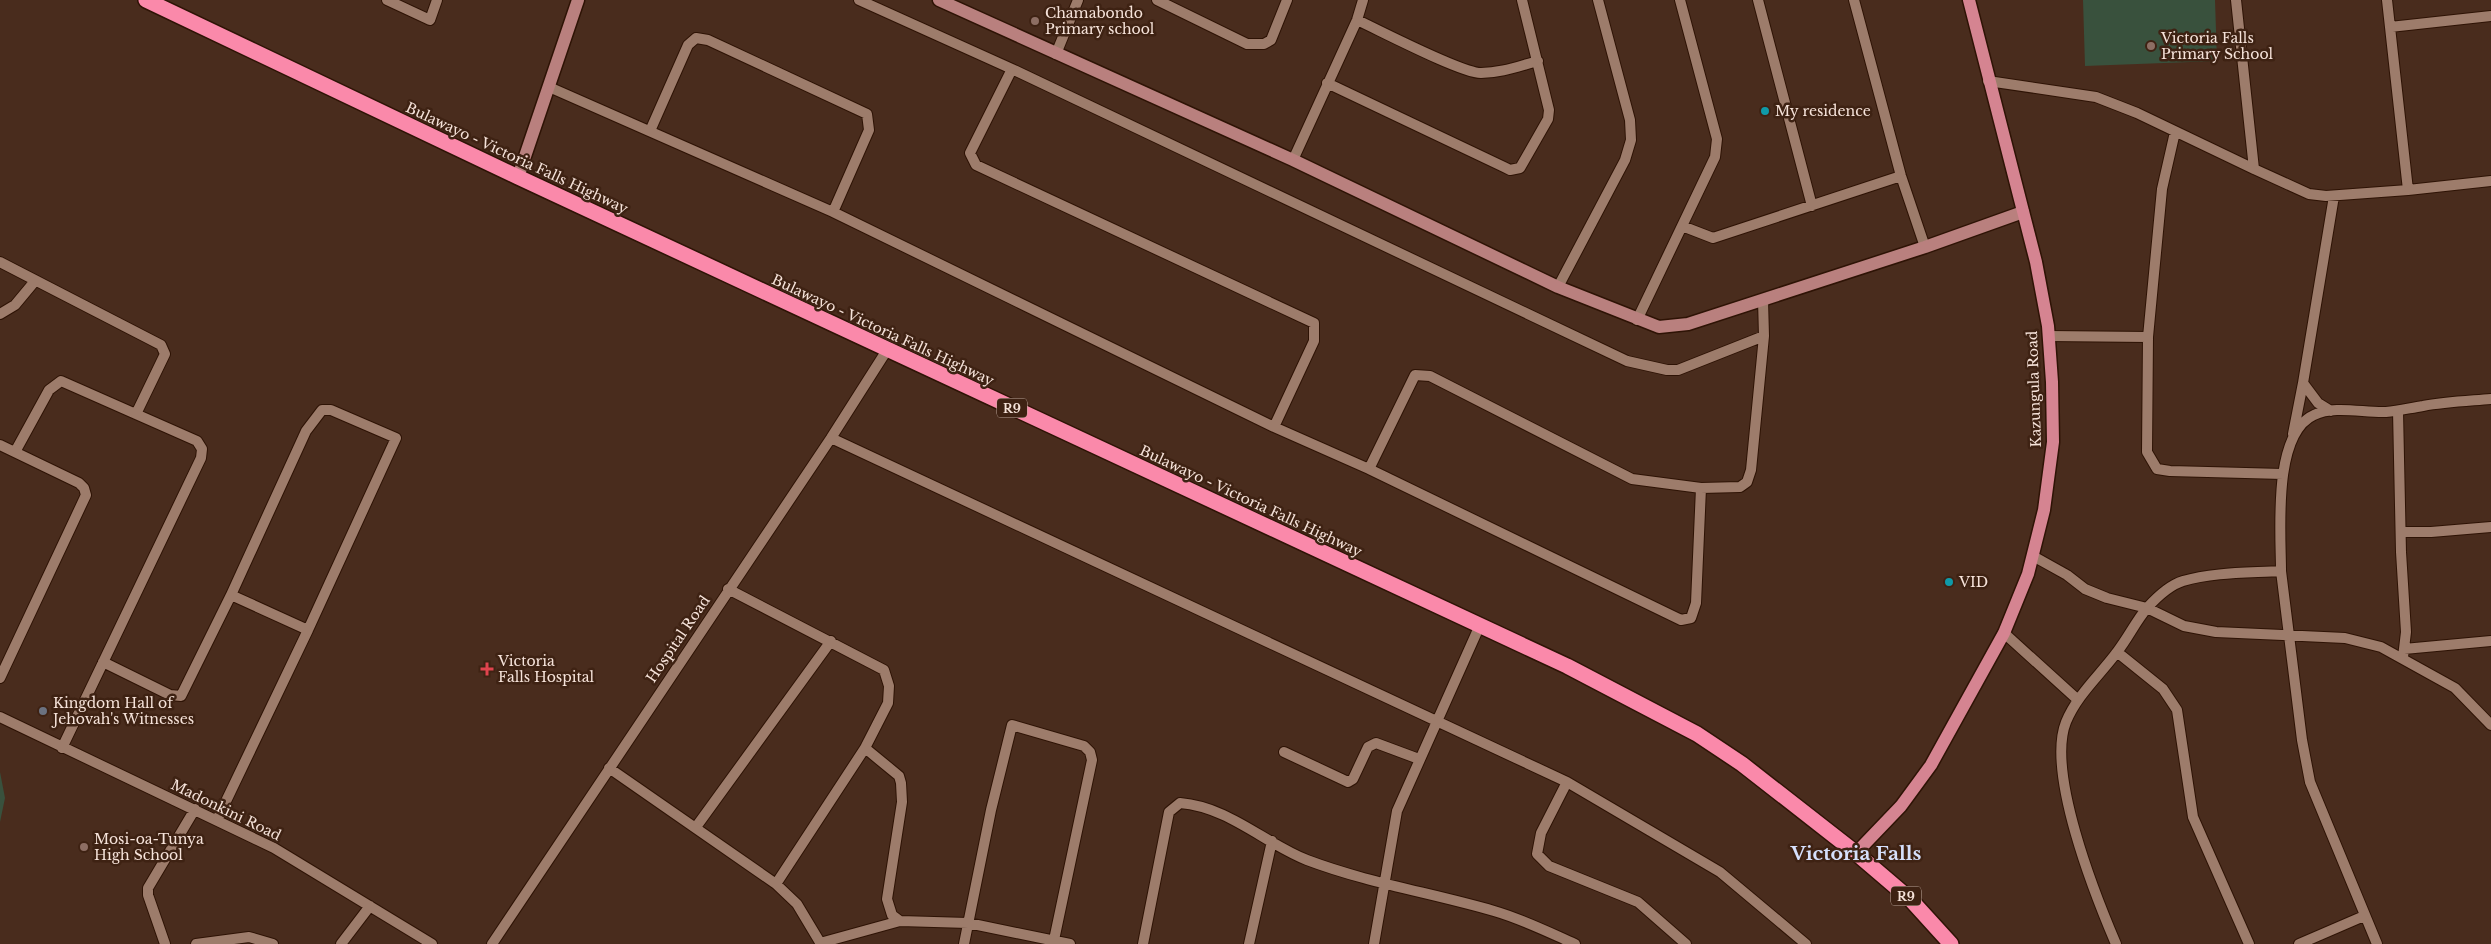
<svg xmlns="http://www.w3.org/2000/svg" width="2491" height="944" font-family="'Libre Baskerville',serif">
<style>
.green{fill:#39513d}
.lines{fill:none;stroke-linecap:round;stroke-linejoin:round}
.street-casing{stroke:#2e1305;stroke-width:12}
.secondary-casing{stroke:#2e1305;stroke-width:15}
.primary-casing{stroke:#2e1305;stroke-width:15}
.highway-casing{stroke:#2e1305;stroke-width:18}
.street{stroke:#9d7c6b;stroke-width:10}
.secondary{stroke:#b9807e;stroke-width:12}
.primary{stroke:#d58491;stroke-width:12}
.highway{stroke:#fa89aa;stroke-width:15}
.education-dot{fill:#8d6e63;stroke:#3e2213;stroke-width:2}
.culture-dot{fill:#0f9aa8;stroke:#3e2213;stroke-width:2}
.health-dot{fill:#e0444e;stroke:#3e2213;stroke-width:2}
.worship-dot{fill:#6b7280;stroke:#3e2213;stroke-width:2}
.labels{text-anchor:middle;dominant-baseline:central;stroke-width:5;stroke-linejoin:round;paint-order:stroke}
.shield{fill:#3e2213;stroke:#bfa99e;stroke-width:1}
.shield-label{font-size:12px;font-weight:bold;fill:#f6e3da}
.poi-label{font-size:14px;fill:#f6e3da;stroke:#3e2213;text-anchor:start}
.street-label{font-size:14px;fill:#f6e3da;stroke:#3e2213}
.district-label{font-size:19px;font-weight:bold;fill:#d6e0fc;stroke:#3e2213}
</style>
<rect width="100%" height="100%" fill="#492c1d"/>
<path class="green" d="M2083,0H2215L2217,61L2085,66Z
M0,772L5,798L0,822Z"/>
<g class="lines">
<defs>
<path id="street" d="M387,0L430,20L437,0
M859,0L1012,69L1627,361L1667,370H1678L1764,336
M1157,0L1247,44H1264L1271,40L1287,0
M1758,0L1812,206
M1854,0L1901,176L1925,247
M2236,0L2254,169L2309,194L2326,196L2408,190L2491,181
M2387,0L2408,190
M1357,20C1381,31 1461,73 1481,73C1501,73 1519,66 1538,61
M2390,27L2491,16
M1056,54L1078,0
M1012,69L970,153L976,165L1314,323V341L1274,427
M1988,81L2096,97L2137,113L2254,169
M1327,83L1504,167L1510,170L1520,168L1548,119L1549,110L1522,0
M549,87L833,212L1274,427L1369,469L1681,620L1691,618L1696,603L1701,488
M650,131L688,45L696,38L708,40L867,114L869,130L833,212
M2175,132L2162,189L2148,337L2147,452L2157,469L2170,471L2283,474
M1293,160L1357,20L1363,0
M1682,226L1713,238L1901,176
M0,262L161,345L165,354L136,414
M1558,287L1625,160L1631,140L1630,120L1598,0
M0,314L15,305L35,281
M1637,320L1715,157L1717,139L1680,0
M2048,336L2148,337
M2331,411L2318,403L2303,383L2334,196
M2398,411L2401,552L2406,632L2403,657
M2293,434L2303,383
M831,438L1567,782L1720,872L1806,944
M0,445L79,483L84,488L86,495L0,678
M15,452L49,390L61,381L197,441L202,449L201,458L62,748
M1369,469L1415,375L1430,376L1632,479L1701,488L1740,487L1747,482L1751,470L1764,336L1763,300
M2402,532H2431L2491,527
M2033,556L2067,575L2085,589L2107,598L2147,608L2184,626L2216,632L2345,638L2381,647L2455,688L2491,725
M2281,571C2281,533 2272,434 2314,415C2334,405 2364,413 2386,412C2399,411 2410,408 2423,406C2445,402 2468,401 2491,399
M728,589L884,670L889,686L888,703L865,748L776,884
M231,595L306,431L322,410H331L396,438L308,630
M2004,633L2078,700
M2404,649L2491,641
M2117,652L2163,689L2177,710L2193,817L2249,944
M103,662L170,695L181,696L231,595L308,630L217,820
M0,717L274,848L432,944
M865,748L899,776L901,783L902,802L887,899L892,915L900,921
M1284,752L1348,782L1353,779L1368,747L1376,743L1419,759
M609,768L776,884L797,904L821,944
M1567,782L1541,833L1537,854L1549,866L1638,902L1686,944
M696,827L831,641
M820,943L900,921L968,923L1070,944
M165,944L148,895V888L195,809
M196,944L249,937L273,944
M341,944L370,906
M492,944L831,438L887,350
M964,944L991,810L1012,725L1084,746L1090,752L1092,760L1054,940
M1143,944L1169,812L1180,803C1229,807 1264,843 1307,860C1368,883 1432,893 1494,911C1522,919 1548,932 1575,944
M1249,944L1272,841
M1374,944L1397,811L1480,625
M2116,944C2095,895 2046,772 2066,722C2077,695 2100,675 2117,652C2128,638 2136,621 2147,608C2156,598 2170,585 2183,581C2213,572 2250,573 2281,571L2302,740L2310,782L2377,944
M2299,944L2364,916"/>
<path id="secondary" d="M939,0L1293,160L1558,287L1659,327L1688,324L1925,247L2023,212
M518,177L578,0"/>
<path id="primary" d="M1856,853L1901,806L1931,765L2004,633L2028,574L2044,510L2053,442L2052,382L2048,326L2036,262L1969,0"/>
<path id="highway" d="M146,0L518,177L1567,666L1697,734L1742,764L1856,853L1911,900L1951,944"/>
</defs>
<use href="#street" class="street-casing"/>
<use href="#secondary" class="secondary-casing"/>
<use href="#primary" class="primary-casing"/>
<use href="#highway" class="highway-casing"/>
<use href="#street" class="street"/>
<use href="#secondary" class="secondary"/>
<use href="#primary" class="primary"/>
<use href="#highway" class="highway"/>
</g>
<g class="education-dot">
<circle cx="1035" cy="21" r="5"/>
<circle cx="2151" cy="46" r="5"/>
<circle cx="84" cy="847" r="5"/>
</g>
<g class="culture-dot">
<circle cx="1765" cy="111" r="5"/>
<circle cx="1949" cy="582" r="5"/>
</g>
<path class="health-dot" d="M484.5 661.5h5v5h5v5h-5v5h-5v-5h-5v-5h5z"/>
<circle class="worship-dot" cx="43" cy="711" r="5"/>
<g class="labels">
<g class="shield">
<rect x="997" y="398.5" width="30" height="19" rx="4"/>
<rect x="1891" y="886.5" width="30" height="19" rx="4"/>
</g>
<g class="shield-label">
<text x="1012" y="408">R9</text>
<text x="1906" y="896">R9</text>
</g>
<g class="poi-label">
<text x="1045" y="13">Chamabondo<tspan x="1045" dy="16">Primary school</tspan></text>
<text x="2161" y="38">Victoria Falls<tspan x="2161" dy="16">Primary School</tspan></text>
<text x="1775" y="111">My residence</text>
<text x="1959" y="582">VID</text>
<text x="498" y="661">Victoria<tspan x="498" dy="16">Falls Hospital</tspan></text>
<text x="53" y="703">Kingdom Hall of<tspan x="53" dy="16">Jehovah's Witnesses</tspan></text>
<text x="94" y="839">Mosi-oa-Tunya<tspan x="94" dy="16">High School</tspan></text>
</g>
<g class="street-label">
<text transform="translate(517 158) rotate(25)">Bulawayo - Victoria Falls Highway</text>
<text transform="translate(883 330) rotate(25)">Bulawayo - Victoria Falls Highway</text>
<text transform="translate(2034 389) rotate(-92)">Kazungula Road</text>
<text transform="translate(1251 501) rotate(25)">Bulawayo - Victoria Falls Highway</text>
<text transform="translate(678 639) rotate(-56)">Hospital Road</text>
<text transform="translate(226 810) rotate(26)">Madonkini Road</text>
</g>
<g class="district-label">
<text x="1856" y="853">Victoria Falls</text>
</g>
</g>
</svg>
